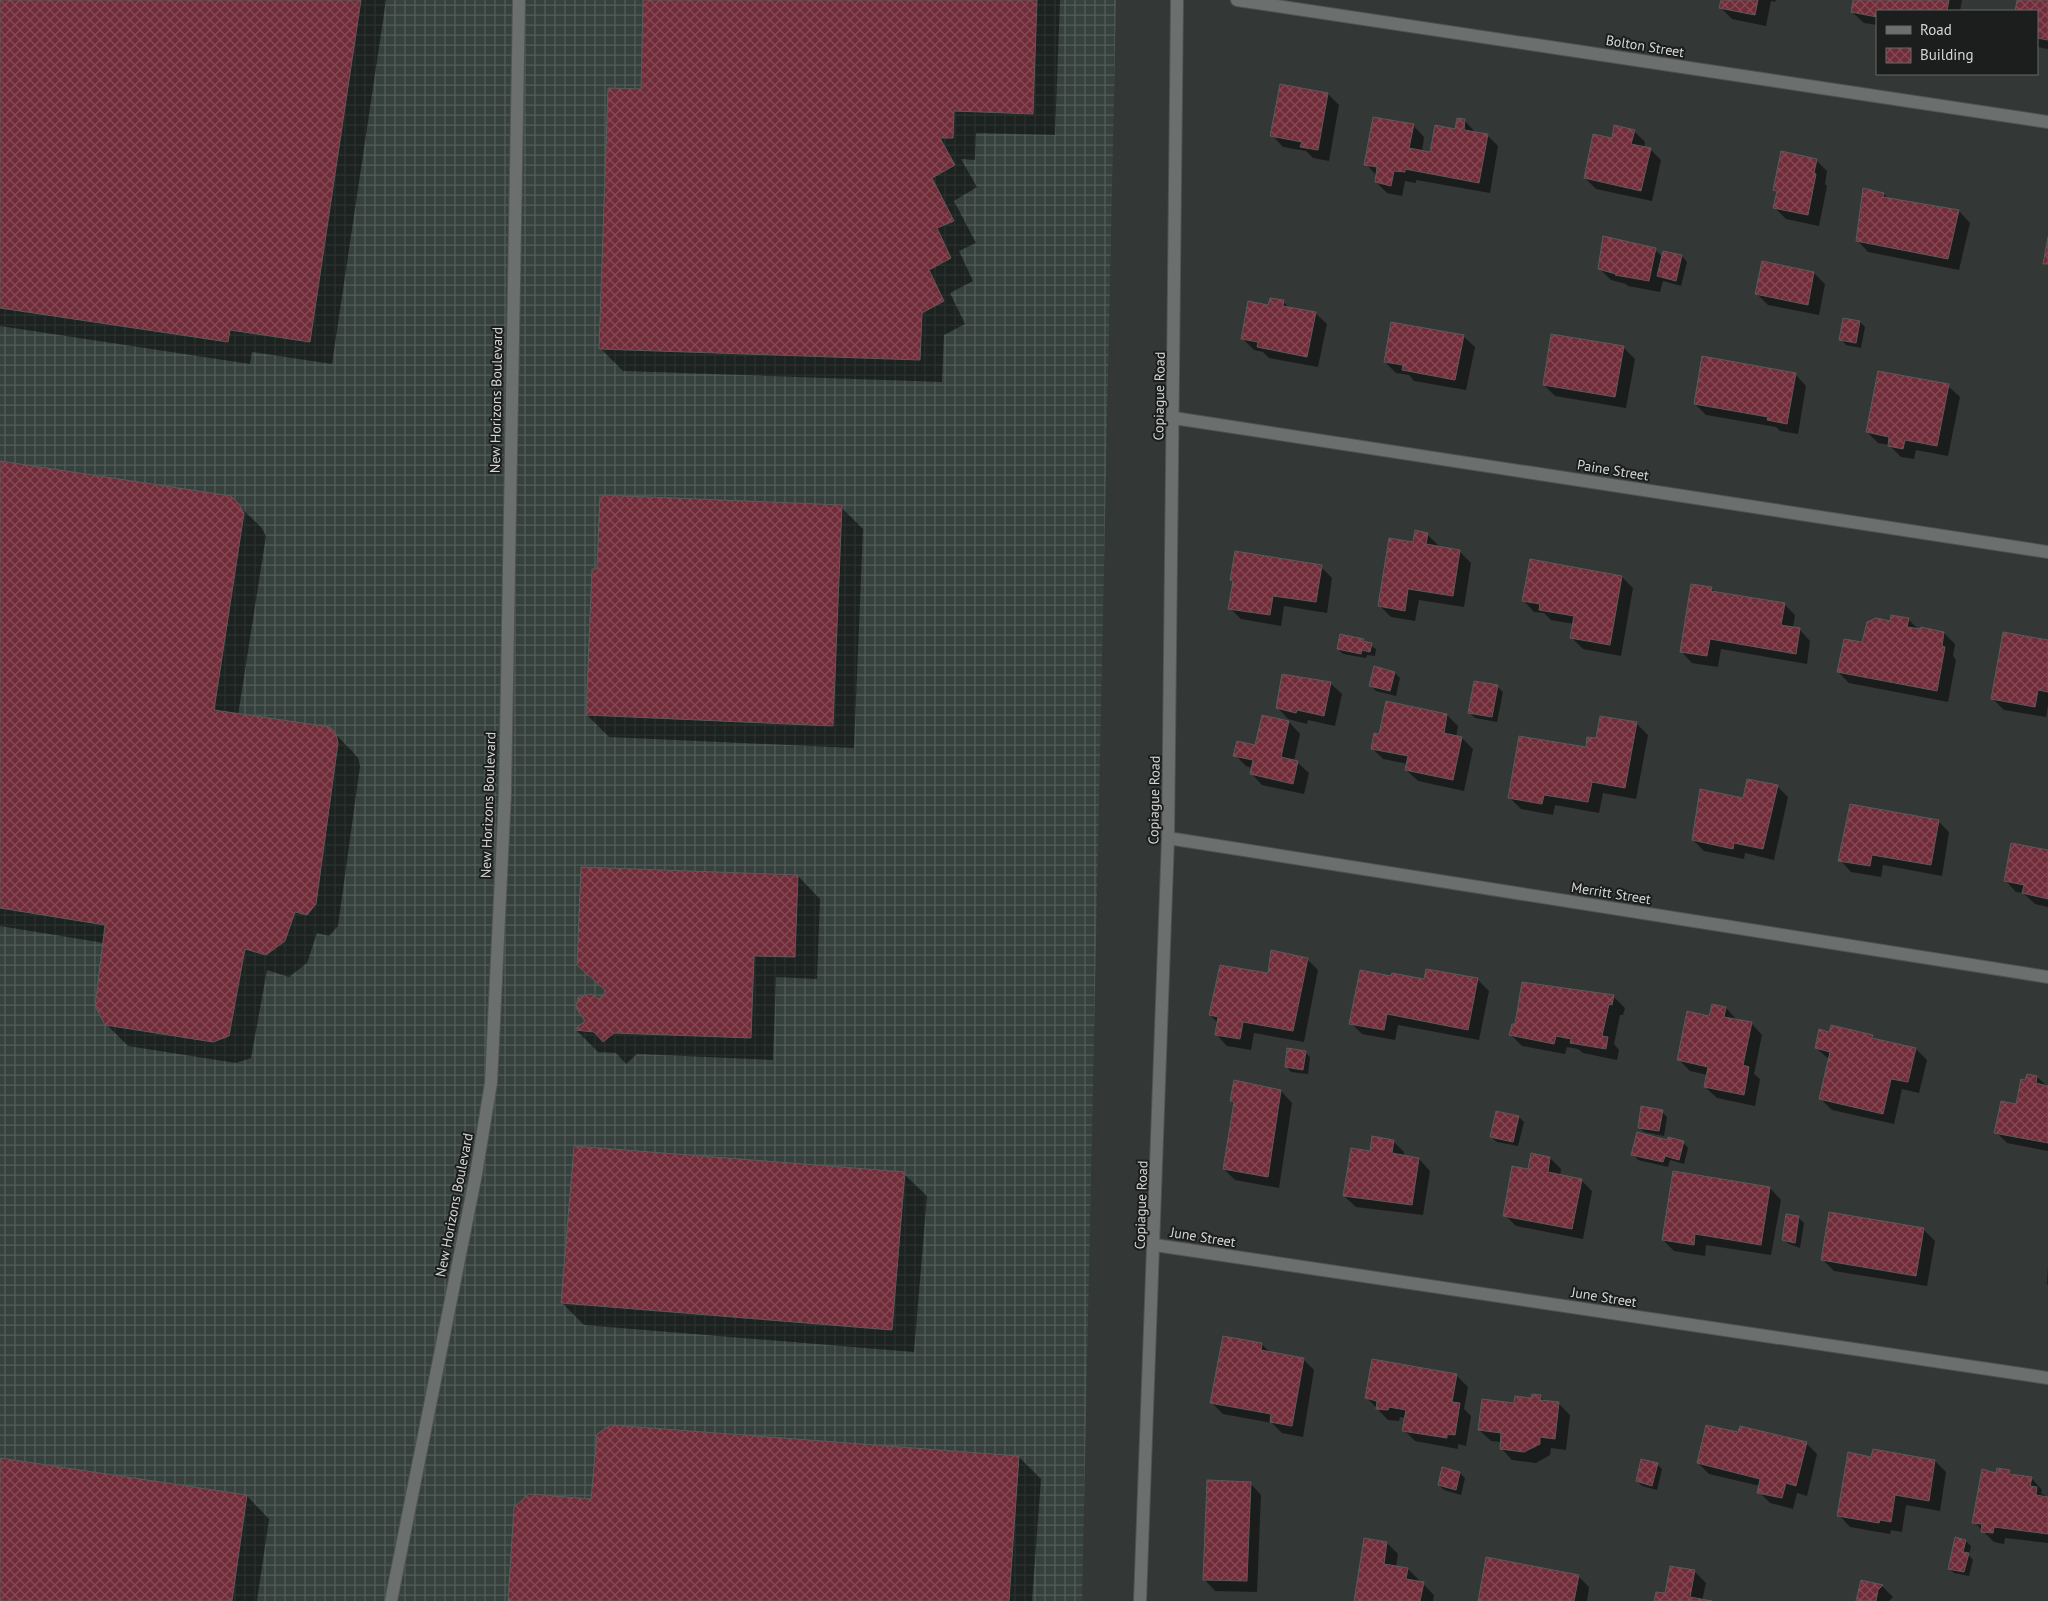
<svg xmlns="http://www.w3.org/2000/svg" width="2048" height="1601" font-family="'PT Sans',sans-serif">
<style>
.industrial{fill:url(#industrial-grid)}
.shadow{fill:#0007}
.building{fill:url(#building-cross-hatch);stroke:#5d5959}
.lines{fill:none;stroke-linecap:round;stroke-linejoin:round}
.minor-casing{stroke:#4f5351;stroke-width:14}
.minor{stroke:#6b6f6e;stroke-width:12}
.labels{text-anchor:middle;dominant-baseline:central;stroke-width:4;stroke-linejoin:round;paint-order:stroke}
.street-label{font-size:14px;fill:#d5d7d6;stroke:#1c1e1d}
</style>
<defs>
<pattern id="industrial-grid" width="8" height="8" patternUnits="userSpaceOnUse" patternTransform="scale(1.25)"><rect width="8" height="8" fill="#36413d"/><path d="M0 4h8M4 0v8" fill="none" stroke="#525c58"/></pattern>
<pattern id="building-cross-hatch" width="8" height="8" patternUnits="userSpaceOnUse" patternTransform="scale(1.25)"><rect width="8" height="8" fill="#712c39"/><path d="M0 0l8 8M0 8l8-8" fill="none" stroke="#844a55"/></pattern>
</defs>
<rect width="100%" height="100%" fill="#333736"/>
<path class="industrial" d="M0,0H1116L1082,1601H0Z"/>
<path class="shadow" d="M0,0H386L332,364L252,352L250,364L0,326Z
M645,0H1060L1055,135L976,133L975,160L961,159L977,187L954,201L976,243L959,251L973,281L950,293L965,324L944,335L942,382L623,371L601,349L642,90Z
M1722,0H1776L1775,2L1771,1L1766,26L1732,19L1721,8Z
M1854,0H1962L1960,11H1877V25L1864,23L1852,12Z
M2018,0H2048V49L2037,47V11H2016Z
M1281,85L1328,94L1339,105L1329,161L1313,158L1306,151L1283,147L1272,135Z
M1464,120L1476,133L1487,135L1498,146L1490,193L1416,180V183L1405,181L1402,196L1387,193L1376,182L1377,176L1366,164L1413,125L1424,137L1422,152L1431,154Z
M1634,131L1645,142L1644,148L1650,149L1661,160L1652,201L1596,189L1585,178L1613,139Z
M1816,160L1827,171L1825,184L1827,186L1819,226L1786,219L1774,207L1778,193L1774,189Z
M1884,194L1889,199L1959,211L1970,223L1959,270L1868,252L1857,240Z
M1655,250L1663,257L1682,256L1687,262L1681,286L1663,281L1660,292L1628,286L1626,284L1611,280L1599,268Z
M1763,263L1814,273L1825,284L1819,315L1768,305L1757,294Z
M1283,302L1290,308L1315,313L1327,324L1318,367L1269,358L1263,352L1254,350L1242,338Z
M1860,322L1865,327L1861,348L1846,345L1841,339Z
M1463,336L1475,347L1466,390L1414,381L1409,375L1396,373L1385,362Z
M1624,348L1635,359L1626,408L1555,396L1544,385Z
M1795,374L1806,386L1798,434L1780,431L1776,427L1706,415L1695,404Z
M1948,386L1960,397L1948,456L1916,450L1914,459L1901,457L1889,445L1878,443L1867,432Z
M0,462L231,498L261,527L266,536L238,715L329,728L352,751L358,758L360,766L338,926L329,936L317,933L307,963L289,977L267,970L251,1058L236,1063L128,1046L106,1024L104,943L0,926Z
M841,507L863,529L854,748L609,737L587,715Z
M1427,534L1438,545V548L1460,552L1471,563L1464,607L1419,600L1415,621L1391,617L1379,605L1414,543Z
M1321,567L1332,578L1327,613L1284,606L1281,626L1241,619L1230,608L1234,582L1232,580Z
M1622,577L1633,588L1621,656L1583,649L1572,638L1574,624L1551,620L1544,613L1534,612L1523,600Z
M1711,588L1716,593L1784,604L1795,615L1793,628L1799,629L1810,641L1807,664L1721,649L1718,667L1692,663L1681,651Z
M1908,619L1919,630L1944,633L1955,644L1953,656L1956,660L1948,702L1849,683L1838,672L1863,644L1891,623Z
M1363,640L1376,649L1375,656L1367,655L1366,658L1343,654L1338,649Z
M2048,641V705L2046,717L2004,710L1992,698Z
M1375,668L1395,673L1400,678L1396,696L1376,691L1371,686Z
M1330,683L1342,694L1335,726L1308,720L1307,724L1288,719L1277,707Z
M1498,687L1503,692L1497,722L1475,718L1470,713Z
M1447,715L1458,726L1456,737L1462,738L1473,749L1464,791L1418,781L1406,770L1408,764L1383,759L1372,748L1380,736Z
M1289,722L1300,734L1294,761L1297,762L1309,773L1304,794L1262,785L1251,773L1252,768L1246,766L1235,755L1256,746Z
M1636,723L1648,735L1636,799L1603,793L1599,813L1555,805L1553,815L1521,809L1510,798L1587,749L1597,740Z
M1777,786L1788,797L1774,860L1745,853L1744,859L1704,851L1693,840L1744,800Z
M1938,821L1949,832L1942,876L1883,865L1881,877L1851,872L1840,860Z
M2048,852V907L2035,904L2023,893L2016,892L2005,880Z
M798,876L820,899L817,979L776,977L773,1060L637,1054L626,1064L616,1053L598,1052L576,1030L586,1021L599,1001L607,992L579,965Z
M1307,959L1318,970L1304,1042L1254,1033L1251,1050L1227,1046L1216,1034L1218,1023L1210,1015L1269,975Z
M1427,970L1478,980L1489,991L1479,1040L1398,1025L1395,1040L1362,1034L1351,1023L1392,978L1425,981Z
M1613,996L1625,1008L1623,1015H1620L1614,1044L1619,1050L1617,1060L1583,1053L1578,1049L1567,1047L1565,1054L1522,1046L1511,1035L1516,1025Z
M1726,1008L1737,1020L1751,1023L1762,1035L1754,1074L1760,1079L1755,1106L1717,1098L1705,1087L1708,1075L1690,1071L1679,1060L1710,1017Z
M1830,1033L1872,1036L1876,1040L1916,1049L1927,1060L1919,1093L1902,1089L1894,1124L1832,1110L1821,1099L1830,1060L1816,1048Z
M1305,1052L1310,1057L1308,1074L1291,1072L1286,1066Z
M2037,1077L2048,1087V1151L2007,1143L1996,1132Z
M1281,1091L1292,1103L1279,1188L1235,1180L1224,1169L1234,1104L1231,1101Z
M1662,1112L1667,1117L1664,1136L1644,1132L1639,1127Z
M1519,1117L1524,1122L1518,1146L1497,1142L1491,1137Z
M1393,1141L1404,1152V1157L1419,1159L1430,1171L1423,1215L1356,1207L1344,1196L1371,1152Z
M1668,1141L1683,1142L1688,1148L1684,1164L1670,1160L1668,1167L1638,1160L1633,1154Z
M1550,1158L1561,1169L1560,1176L1581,1180L1592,1191L1583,1239L1516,1226L1505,1215L1529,1170Z
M904,1174L927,1196L914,1352L584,1325L562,1303Z
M1770,1188L1781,1200L1771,1255L1706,1245L1705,1256L1674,1251L1663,1240Z
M1798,1217L1804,1223L1800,1248L1789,1244L1783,1239Z
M1923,1229L1935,1241L1927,1286L1834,1271L1823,1260Z
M2048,1265V1285L2047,1284Z
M1261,1344L1270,1352L1303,1359L1314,1370L1303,1437L1282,1433L1272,1423L1223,1414L1212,1403Z
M1457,1376L1468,1387L1464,1409L1471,1416L1466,1446L1458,1444V1449L1415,1441L1404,1430L1406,1418L1400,1417L1399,1421L1388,1420L1367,1398Z
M1540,1397L1546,1402L1558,1403L1570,1415L1566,1450L1551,1448L1550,1455L1536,1463L1512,1460L1501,1448L1502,1442L1491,1441L1479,1430L1515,1404Z
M1739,1434L1806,1443L1817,1454L1807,1496L1797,1493L1793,1509L1770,1503L1759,1492L1760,1486L1709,1474L1698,1463Z
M1019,1457L1041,1479L1032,1601H509L592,1500Z
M1872,1458L1935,1461L1946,1472L1940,1511L1906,1505L1902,1532L1891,1530L1890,1534L1850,1527L1839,1515Z
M0,1460L247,1496L269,1519L257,1601H0Z
M1657,1464L1662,1469L1657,1490L1642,1486L1637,1481Z
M2010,1471L2014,1476L2031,1478L2042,1490L2041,1493L2048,1498V1543L2005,1538L2004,1544L1994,1542L1974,1522L1997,1474Z
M1460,1473L1465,1478L1461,1495L1444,1490L1439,1485Z
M1250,1483L1261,1495L1257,1592L1215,1591L1204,1579Z
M1966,1541L1971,1546L1969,1555L1973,1560L1969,1576L1954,1573L1949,1568Z
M1387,1543L1398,1554L1396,1567L1408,1569L1419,1580V1583L1423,1584L1434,1595L1433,1601H1356Z
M1694,1571L1706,1583L1702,1601H1704H1655L1666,1595Z
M1578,1576L1589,1587L1587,1601H1479Z
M1862,1581L1882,1586L1893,1597L1889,1601H1858Z"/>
<path class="building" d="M0,0H361L310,342L230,330L228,342L0,308Z
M643,0H1037L1033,114L954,111L953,138H940L955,165L932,178L954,221L937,228L951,258L929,270L944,301L922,313L920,360L599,349L608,88L641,89Z
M1721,0H1758L1755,15L1719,8Z
M1853,0H1949L1947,11H1877V17L1851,12Z
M2017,0H2048V40L2037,38V11H2015Z
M1280,84L1328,93L1318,150L1300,147L1302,142L1270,136Z
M1373,117L1414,124L1409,148L1430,152L1435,125L1455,129L1457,118L1465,119L1464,130L1488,134L1479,183L1405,169V172L1394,171L1391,186L1375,182L1377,167L1364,165Z
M1614,125L1635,130L1631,144L1651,148L1641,191L1584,178L1593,134L1612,138Z
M1781,151L1817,159L1814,173L1816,174L1808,215L1773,208L1777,191L1773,190Z
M1863,188L1884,193L1883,197L1959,210L1948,259L1856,241Z
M1603,236L1656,248L1649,281L1615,275L1616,274L1598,269Z
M2048,237V264H2043Z
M1663,251L1682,255L1676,281L1657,276Z
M1762,261L1814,272L1808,305L1755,294Z
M1270,298L1284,300L1283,306L1316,312L1307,357L1257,347L1258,342L1241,339L1248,301L1268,305Z
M1843,318L1860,321L1856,343L1839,340Z
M1391,322L1464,335L1455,380L1402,370L1403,365L1384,362Z
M1551,334L1624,346L1615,397L1543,385Z
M1702,356L1796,373L1787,424L1767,420L1768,417L1694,404Z
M1878,371L1949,384L1937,446L1905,440L1903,449L1888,446L1889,437L1866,432Z
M0,461L231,496L239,504L244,513L214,710L330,727L336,734L338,743L316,904L307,915L295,912L285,941L266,955L245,949L229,1036L213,1042L105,1025L95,1006L105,925L0,908Z
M600,495L842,505L833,726L586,715L592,569H597Z
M1415,530L1428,533L1426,544L1460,550L1453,596L1408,589L1405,611L1378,606L1389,538L1413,542Z
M1235,551L1322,565L1316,602L1273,596L1270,615L1228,609L1233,581L1230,580Z
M1530,559L1622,576L1610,645L1570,638L1574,616L1539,610L1540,604L1522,601Z
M1691,584L1712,587L1711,591L1785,603L1781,625L1800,628L1796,654L1710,639L1707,656L1680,652Z
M1891,615L1909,618L1907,627L1921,629V627L1944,632L1942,646L1945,647L1937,691L1837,672L1844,639L1862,642L1867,622L1876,618L1890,621Z
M2003,632L2048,640V692L2038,690L2035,707L1991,699Z
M1340,634L1364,639L1363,641L1372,643L1370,652L1362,650L1361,654L1337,649Z
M1374,666L1395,672L1390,691L1369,686Z
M1282,674L1331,682L1324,716L1297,710L1296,713L1276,708Z
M1474,681L1498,685L1492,717L1468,713Z
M1386,701L1447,714L1444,733L1462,737L1453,780L1405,770L1408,756L1371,749L1374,733L1379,734Z
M1262,715L1289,721L1281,757L1298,761L1293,784L1250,774L1253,760L1233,756L1237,741L1255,745Z
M1600,716L1637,722L1625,788L1592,782L1588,802L1544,795L1542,804L1508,798L1519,736L1586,747L1587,737L1596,738Z
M1747,779L1778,785L1763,849L1734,843L1733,849L1692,840L1700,789L1743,798Z
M1850,804L1939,820L1931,865L1872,855L1870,866L1838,861Z
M2011,843L2048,850V899L2022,893L2024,885L2004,881Z
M581,867L798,875L795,957L754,956L751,1038L614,1033L603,1042L594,1032L574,1030L585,1021L576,1008L578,997L591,994L599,999L606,991L577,965Z
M1271,950L1308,958L1293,1031L1243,1022L1240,1039L1215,1035L1218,1017L1209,1015L1220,965L1268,973Z
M1426,969L1478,978L1468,1030L1387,1014L1384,1030L1349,1024L1360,970L1391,976L1392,973L1424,979Z
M1522,982L1614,995L1612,1005L1609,1004L1602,1036L1608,1037L1606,1049L1570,1043L1571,1039L1556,1036L1554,1044L1509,1035L1512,1024H1515Z
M1712,1004L1726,1007L1724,1017L1752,1022L1743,1065L1749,1067L1744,1095L1704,1087L1708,1067L1677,1060L1687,1011L1709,1016Z
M1831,1025L1873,1035L1872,1038L1916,1048L1908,1082L1891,1079L1883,1114L1819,1099L1830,1052L1815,1048L1819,1029L1829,1032Z
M1287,1048L1306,1051L1303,1070L1285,1067Z
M2027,1074L2037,1076L2036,1083L2048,1086V1143L1994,1133L2001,1101L2016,1104L2021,1079L2025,1080Z
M1234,1080L1281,1090L1268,1177L1223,1169L1234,1102L1230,1101Z
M1641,1106L1663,1110L1659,1131L1638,1128Z
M1496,1111L1519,1116L1513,1142L1490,1137Z
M1637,1132L1667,1140L1668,1137L1684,1141L1679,1160L1665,1156L1663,1162L1631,1155Z
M1372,1136L1394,1140L1392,1153L1419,1158L1412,1205L1343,1196L1351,1148L1370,1151Z
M574,1146L905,1172L892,1330L561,1303Z
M1531,1153L1550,1157L1548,1172L1582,1179L1572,1229L1503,1216L1512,1166L1528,1169Z
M1673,1171L1770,1187L1761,1245L1695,1234L1694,1245L1662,1240Z
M1829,1212L1924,1228L1916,1276L1821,1260Z
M1786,1214L1799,1216L1795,1243L1782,1240Z
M1223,1336L1262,1343L1261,1350L1304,1358L1292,1426L1270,1422L1271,1414L1210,1403Z
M1372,1359L1457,1374L1452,1402L1460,1403L1455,1435L1447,1434V1438L1402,1431L1406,1410L1389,1407L1388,1410L1376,1409L1377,1401L1365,1398Z
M1532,1394L1541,1395L1540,1400L1559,1402L1555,1439L1540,1437V1444L1524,1452L1500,1449L1501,1433L1478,1430L1482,1399L1514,1403L1515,1396L1531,1398Z
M611,1425L1019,1456L1009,1601H508L514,1507L529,1494L591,1499L597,1434Z
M1706,1425L1738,1432L1740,1426L1807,1442L1796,1486L1786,1483L1782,1498L1757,1493L1760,1479L1697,1463Z
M1873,1449L1935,1460L1929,1501L1895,1495L1891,1522L1880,1520L1879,1523L1837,1516L1848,1452L1871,1457Z
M0,1458L247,1495L232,1601H0Z
M1641,1459L1658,1463L1652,1486L1636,1481Z
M1442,1467L1460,1472L1456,1490L1438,1485Z
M1997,1468L2010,1470V1474L2032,1477L2030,1486L2037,1487L2036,1495L2048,1497V1534L1994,1527L1993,1533L1981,1532L1982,1524L1972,1523L1982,1469L1996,1473Z
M1207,1480L1251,1482L1247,1581L1203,1580Z
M1955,1537L1966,1540L1963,1552L1969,1553L1964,1572L1948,1569Z
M1364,1538L1387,1542L1384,1564L1408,1568L1406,1579L1424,1582L1420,1601H1354Z
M1486,1557L1579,1575L1574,1601H1478Z
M1670,1566L1695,1570L1690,1597L1712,1601H1654L1656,1592L1665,1593Z
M1861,1580L1883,1585L1878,1590L1876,1601H1856Z"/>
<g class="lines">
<defs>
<path id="minor" d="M1237,0L2048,122
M1174,418L2048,552
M1168,838L2048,977
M1155,1245L2048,1378
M391,1601L476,1174L491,1083L505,794L519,0
M1140,1601L1168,838L1177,0"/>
</defs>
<use href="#minor" class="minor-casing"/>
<use href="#minor" class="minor"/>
</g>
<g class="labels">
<g class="street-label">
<text transform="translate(1645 46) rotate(9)">Bolton Street</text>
<text transform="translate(1159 396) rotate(-89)">Copiague Road</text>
<text transform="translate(496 400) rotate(-89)">New Horizons Boulevard</text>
<text transform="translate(1613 470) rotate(9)">Paine Street</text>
<text transform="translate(1154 800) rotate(-89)">Copiague Road</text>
<text transform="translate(488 805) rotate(-88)">New Horizons Boulevard</text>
<text transform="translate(1611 893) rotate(9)">Merritt Street</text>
<text transform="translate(454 1205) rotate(-79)">New Horizons Boulevard</text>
<text transform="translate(1141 1205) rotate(-88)">Copiague Road</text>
<text transform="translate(1203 1237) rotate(9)">June Street</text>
<text transform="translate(1604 1297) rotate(9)">June Street</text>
</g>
</g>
<rect x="1876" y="10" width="162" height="65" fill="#1c1e1d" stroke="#666867"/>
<rect x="1886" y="26" width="25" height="8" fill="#6b6f6e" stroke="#666867"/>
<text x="1920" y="35" font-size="15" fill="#d5d7d6">Road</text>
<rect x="1886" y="48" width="25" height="15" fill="url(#building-cross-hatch)" stroke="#666867"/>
<text x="1920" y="60" font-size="15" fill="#d5d7d6">Building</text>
</svg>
